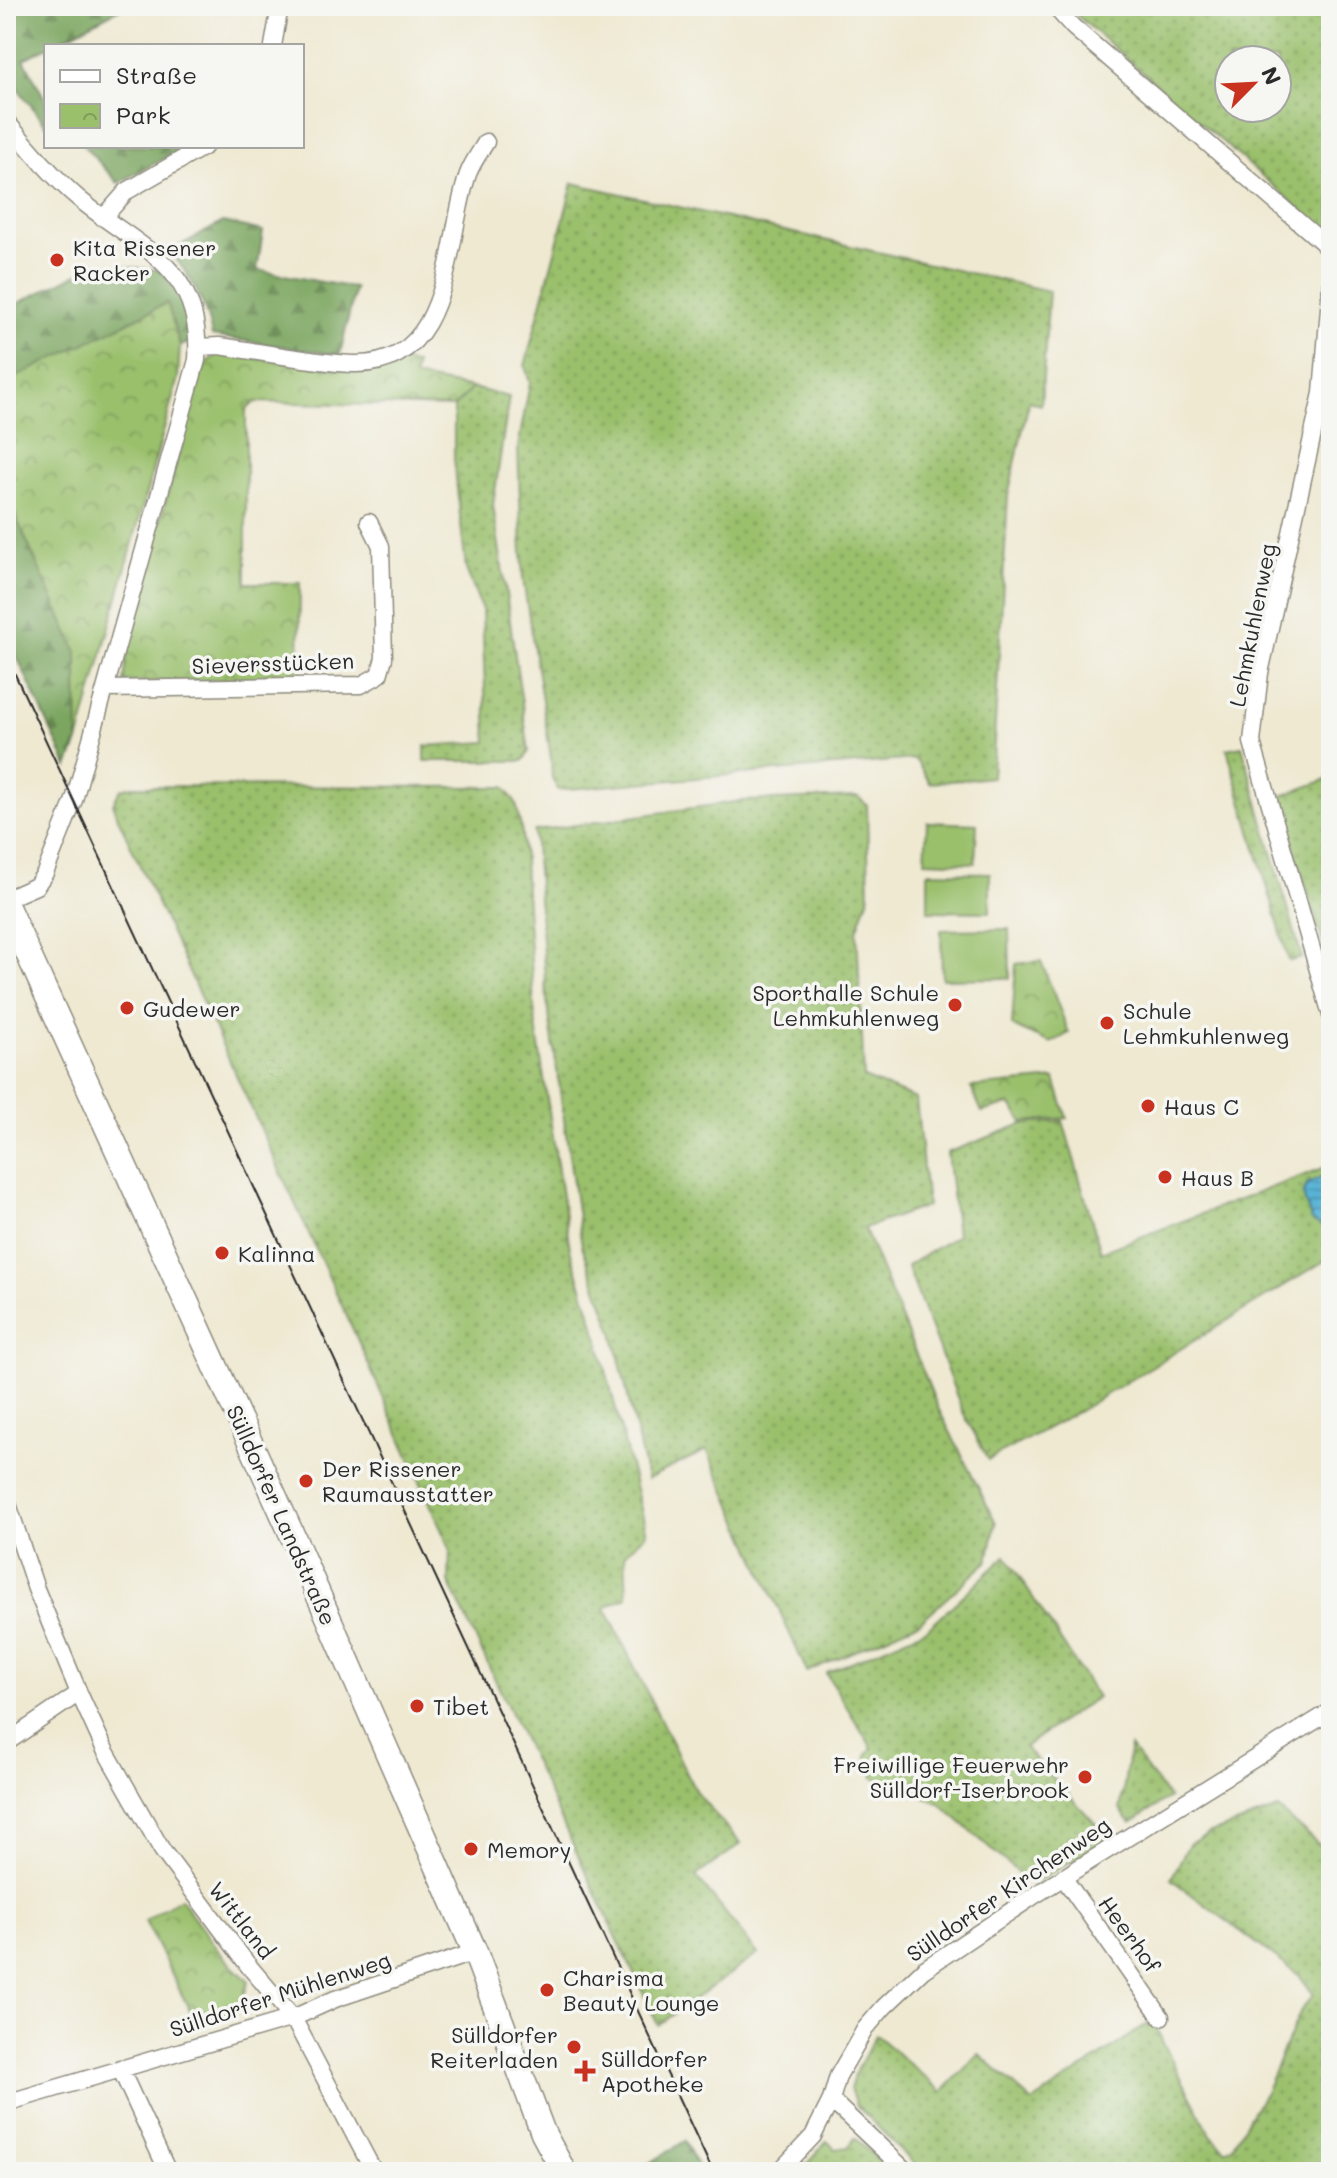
<svg xmlns="http://www.w3.org/2000/svg" width="1337" height="2178" font-family="Mali,sans-serif">
<style>
.grass{fill:url(#grass-dots);stroke:#62764c;stroke-width:2;fill-rule:evenodd}
.forest{fill:url(#forest-firs);stroke:#536846;stroke-width:2}
.park{fill:url(#park-crowns);stroke:#62764c;stroke-width:2}
.pitch{fill:#9ac06c;stroke:#62764c;stroke-width:2}
.water{fill:url(#water-rules);stroke:#426f80;stroke-width:2}
.lines{fill:none;stroke-linecap:round;stroke-linejoin:round}
.minor-casing{stroke:#8d8a7e;stroke-width:19}
.primary-casing{stroke:#8d8a7e;stroke-width:27}
.minor{stroke:#fff;stroke-width:16}
.primary{stroke:#fff;stroke-width:24}
.tram{stroke:#2b2b2b;stroke-width:2}
.poi-dot{fill:#c8321e;stroke:#f6f6f2;stroke-width:3}
.labels{text-anchor:middle;dominant-baseline:central;stroke-width:7;stroke-linejoin:round;paint-order:stroke}
.poi-label{font-size:22px;fill:#2b2b2b;stroke:#f6f6f2;text-anchor:start}
.street-label{font-size:22px;fill:#2b2b2b;stroke:#f6f6f2}
</style>
<defs>
<pattern id="grass-dots" width="8" height="8" patternUnits="userSpaceOnUse" patternTransform="scale(2)"><rect width="8" height="8" fill="#9ac06c"/><path d="M2 2h.1M6 6h.1" fill="none" stroke="#7e9c59" stroke-width="1.8" stroke-linecap="round"/></pattern>
<pattern id="forest-firs" width="22" height="20" patternUnits="userSpaceOnUse" patternTransform="scale(2)"><rect width="22" height="20" fill="#7ba660"/><path d="M5 1l3.5 6h-7zM16 11l3.5 6h-7z" fill="#65874f"/></pattern>
<pattern id="park-crowns" width="20" height="18" patternUnits="userSpaceOnUse" patternTransform="scale(2)"><rect width="20" height="18" fill="#9ac06c"/><path d="M2 6a3 3 0 1 1 6 0M12 15a3 3 0 1 1 6 0" fill="none" stroke="#7e9c59"/></pattern>
<pattern id="water-rules" width="6" height="5" patternUnits="userSpaceOnUse" patternTransform="scale(2)"><rect width="6" height="5" fill="#58b3d6"/><path d="M0 2.5h6" fill="none" stroke="#4992ae"/></pattern>
</defs>
<rect width="100%" height="100%" fill="#f6f6f2"/>
<filter id="ink" filterUnits="userSpaceOnUse"><feTurbulence type="fractalNoise" baseFrequency=".0125" numOctaves="2"/><feDisplacementMap in="SourceGraphic" scale="16" xChannelSelector="R" yChannelSelector="G"/><feConvolveMatrix kernelMatrix="1 2 1 2 8 2 1 2 1" color-interpolation-filters="sRGB"/></filter>
<filter id="wash" filterUnits="userSpaceOnUse"><feTurbulence type="fractalNoise" baseFrequency=".006" numOctaves="4" result="noise"/><feDisplacementMap in="SourceGraphic" scale="32" xChannelSelector="R" yChannelSelector="G"/><feGaussianBlur stdDeviation="1.8" result="paint"/><feColorMatrix in="noise" values="0 0 0 0 0 0 0 0 0 0 0 0 0 0 0 0 0 1.4 0 .05"/><feComposite in="paint" operator="in"/></filter>
<g filter="url(#wash)">
<rect width="100%" height="100%" fill="#efe9d2"/>
<path class="grass" d="M1066,6H1331V236ZM1229,60H1277V108H1229Z
M573,183L1049,291L1041,405L1029,401L1008,496L992,777L930,783L915,759L558,790L552,778L551,758L523,579L518,447L530,383L525,366Z
M472,388L509,397L493,505L529,751L523,761H425V746L487,742L482,610L466,569L454,462V407Z
M1242,746L1302,958L1289,961L1227,749Z
M1331,778V969L1279,797Z
M132,786L504,787L516,803L522,833L535,1019L570,1249L597,1334L647,1533L625,1554L627,1597L605,1607L696,1792L741,1844L696,1876L758,1954L658,2025L449,1582L450,1549L355,1334L118,818L113,803L121,789Z
M858,797L867,805L869,896L857,931L864,1078L916,1099L927,1206L864,1228L938,1408L996,1523L988,1561L920,1622L807,1672L707,1450L647,1479L613,1332L582,1246L546,993L534,831L741,801Z
M1063,1121L1101,1252L1331,1165V1257L1079,1411L988,1460L962,1410L907,1266L957,1235L947,1153L1023,1124Z
M1006,1556L1097,1697L1024,1747L1109,1838L1032,1885L939,1803L874,1778L866,1755L872,1748L826,1673L927,1629Z
M1130,1747L1169,1798L1131,1823L1120,1810Z
M1278,1809L1331,1855V2172H922L856,2105L850,2089L854,2076L876,2035L942,2092L979,2054L1033,2102L1153,2020L1163,2043L1211,2135L1225,2150L1232,2146L1266,2090L1301,2010L1314,1995L1300,1976L1171,1879L1189,1844L1208,1834Z
M855,2138L891,2172H800L827,2141L835,2149L848,2147Z"/>
<path class="forest" d="M6,6H125L24,59L46,101V125L6,73Z
M84,146H187L118,183Z
M223,222L263,231L257,270L355,288L340,355L212,336C206,303 191,277 170,251Z
M97,264L161,270L182,297L192,342L180,346L167,303L6,382V309Z
M6,495L77,652L78,742L68,767L6,633Z
M685,2141L700,2172H636Z"/>
<path class="park" d="M167,303L180,346L178,378L78,742L77,652L6,495V382Z
M218,354L357,371L400,361L416,364L414,377L472,388L454,407L255,402L246,410V583H300L299,679L124,682L129,633L204,364Z
M1041,961L1069,1033L1051,1043L1012,1026L1016,964Z
M1055,1079L1067,1118L1023,1122L1010,1104L982,1112L971,1087Z
M180,1898L220,1953L249,1982L238,2011L196,2023L145,1921Z"/>
<path class="pitch" d="M927,822L977,824L975,863L925,861Z
M928,872L990,873V912L928,911Z
M1009,929L1010,978L942,979L941,930Z"/>
<path class="water" d="M1331,1172V1220L1321,1226L1312,1221L1303,1195L1307,1184Z"/>
</g>
<g filter="url(#ink)">
<g class="lines">
<defs>
<path id="minor" d="M1054,6L1073,27L1322,242L1329,253L1331,271
M273,46L280,6
M6,121C28,147 52,176 78,198C140,250 203,265 197,360L74,800L45,873L36,886L6,899
M103,218L127,191L205,146
M1331,284L1322,393L1260,673L1252,742L1331,1015
M198,347L219,346C262,352 308,362 352,364C454,368 445,241 468,174C472,163 480,152 486,142
M106,689L361,685L379,675L384,658L381,546L369,522
M6,1498L36,1589L79,1693L105,1750L162,1850L248,1965L293,2018L374,2172
M6,1743L79,1693
M1063,1877L1161,2017
M120,2068L168,2172
M831,2100L907,2172
M6,2103L293,2018L335,1999L475,1952
M779,2172L813,2136L831,2100L838,2076L865,2029L884,2007L923,1970L1032,1897L1331,1711"/>
<path id="primary" d="M6,905L294,1539L475,1952L543,2133L564,2172"/>
</defs>
<use href="#minor" class="minor-casing"/>
<use href="#primary" class="primary-casing"/>
<use href="#minor" class="minor"/>
<use href="#primary" class="primary"/>
<path class="tram" d="M6,655L713,2172"/>
</g>
</g>
<g class="poi-dot">
<circle cx="57" cy="260" r="8"/>
<circle cx="955" cy="1005" r="8"/>
<circle cx="127" cy="1008" r="8"/>
<circle cx="1107" cy="1023" r="8"/>
<circle cx="1148" cy="1106" r="8"/>
<circle cx="1165" cy="1177" r="8"/>
<circle cx="222" cy="1253" r="8"/>
<circle cx="306" cy="1481" r="8"/>
<circle cx="417" cy="1706" r="8"/>
<circle cx="1085" cy="1777" r="8"/>
<circle cx="471" cy="1849" r="8"/>
<circle cx="547" cy="1990" r="8"/>
<circle cx="574" cy="2047" r="8"/>
<path d="M581 2059h8v8h8v8h-8v8h-8v-8h-8v-8h8z"/>
</g>
<g class="labels">
<g class="poi-label">
<text x="73" y="247">Kita Rissener<tspan x="73" dy="25">Racker</tspan></text>
<text x="939" y="992" text-anchor="end">Sporthalle Schule<tspan x="939" dy="25">Lehmkuhlenweg</tspan></text>
<text x="143" y="1008">Gudewer</text>
<text x="1123" y="1010">Schule<tspan x="1123" dy="25">Lehmkuhlenweg</tspan></text>
<text x="1164" y="1106">Haus C</text>
<text x="1181" y="1177">Haus B</text>
<text x="238" y="1253">Kalinna</text>
<text x="322" y="1468">Der Rissener<tspan x="322" dy="25">Raumausstatter</tspan></text>
<text x="433" y="1706">Tibet</text>
<text x="1069" y="1764" text-anchor="end">Freiwillige Feuerwehr<tspan x="1069" dy="25">Sülldorf-Iserbrook</tspan></text>
<text x="487" y="1849">Memory</text>
<text x="563" y="1977">Charisma<tspan x="563" dy="25">Beauty Lounge</tspan></text>
<text x="558" y="2034" text-anchor="end">Sülldorfer<tspan x="558" dy="25">Reiterladen</tspan></text>
<text x="601" y="2058">Sülldorfer<tspan x="601" dy="25">Apotheke</tspan></text>
</g>
<g class="street-label">
<text transform="translate(1252 625) rotate(-79)">Lehmkuhlenweg</text>
<text transform="translate(273 663) rotate(-2)">Sieversstücken</text>
<text transform="translate(282 1515) rotate(66)">Sülldorfer Landstraße</text>
<text transform="translate(1008 1889) rotate(-34)">Sülldorfer Kirchenweg</text>
<text transform="translate(242 1920) rotate(52)">Wittland</text>
<text transform="translate(1130 1934) rotate(54)">Heerhof</text>
<text transform="translate(280 1994) rotate(-18)">Sülldorfer Mühlenweg</text>
</g>
</g>
<rect width="1337" height="2178" fill="none" stroke="#f6f6f2" stroke-width="32"/>
<rect x="44" y="44" width="260" height="104" fill="#f6f6f2" stroke="#a5a5a2" stroke-width="2"/>
<rect x="60" y="70" width="40" height="12" fill="#ffffff" stroke="#a5a5a2" stroke-width="2"/>
<text x="116" y="84" font-size="24" fill="#2b2b2b">Straße</text>
<rect x="60" y="104" width="40" height="24" fill="url(#park-crowns)" stroke="#a5a5a2" stroke-width="2"/>
<text x="116" y="124" font-size="24" fill="#2b2b2b">Park</text>
<g transform="translate(1253 84) rotate(66)"><circle r="38" fill="#f6f6f2" stroke="#a5a5a2" stroke-width="2"/>
<path d="M0-6L14 30L0 20L-14 30Z" fill="#c8321e"/>
<text y="-12" font-size="22" font-weight="bold" text-anchor="middle" fill="#2b2b2b">N</text>
</g>
</svg>
